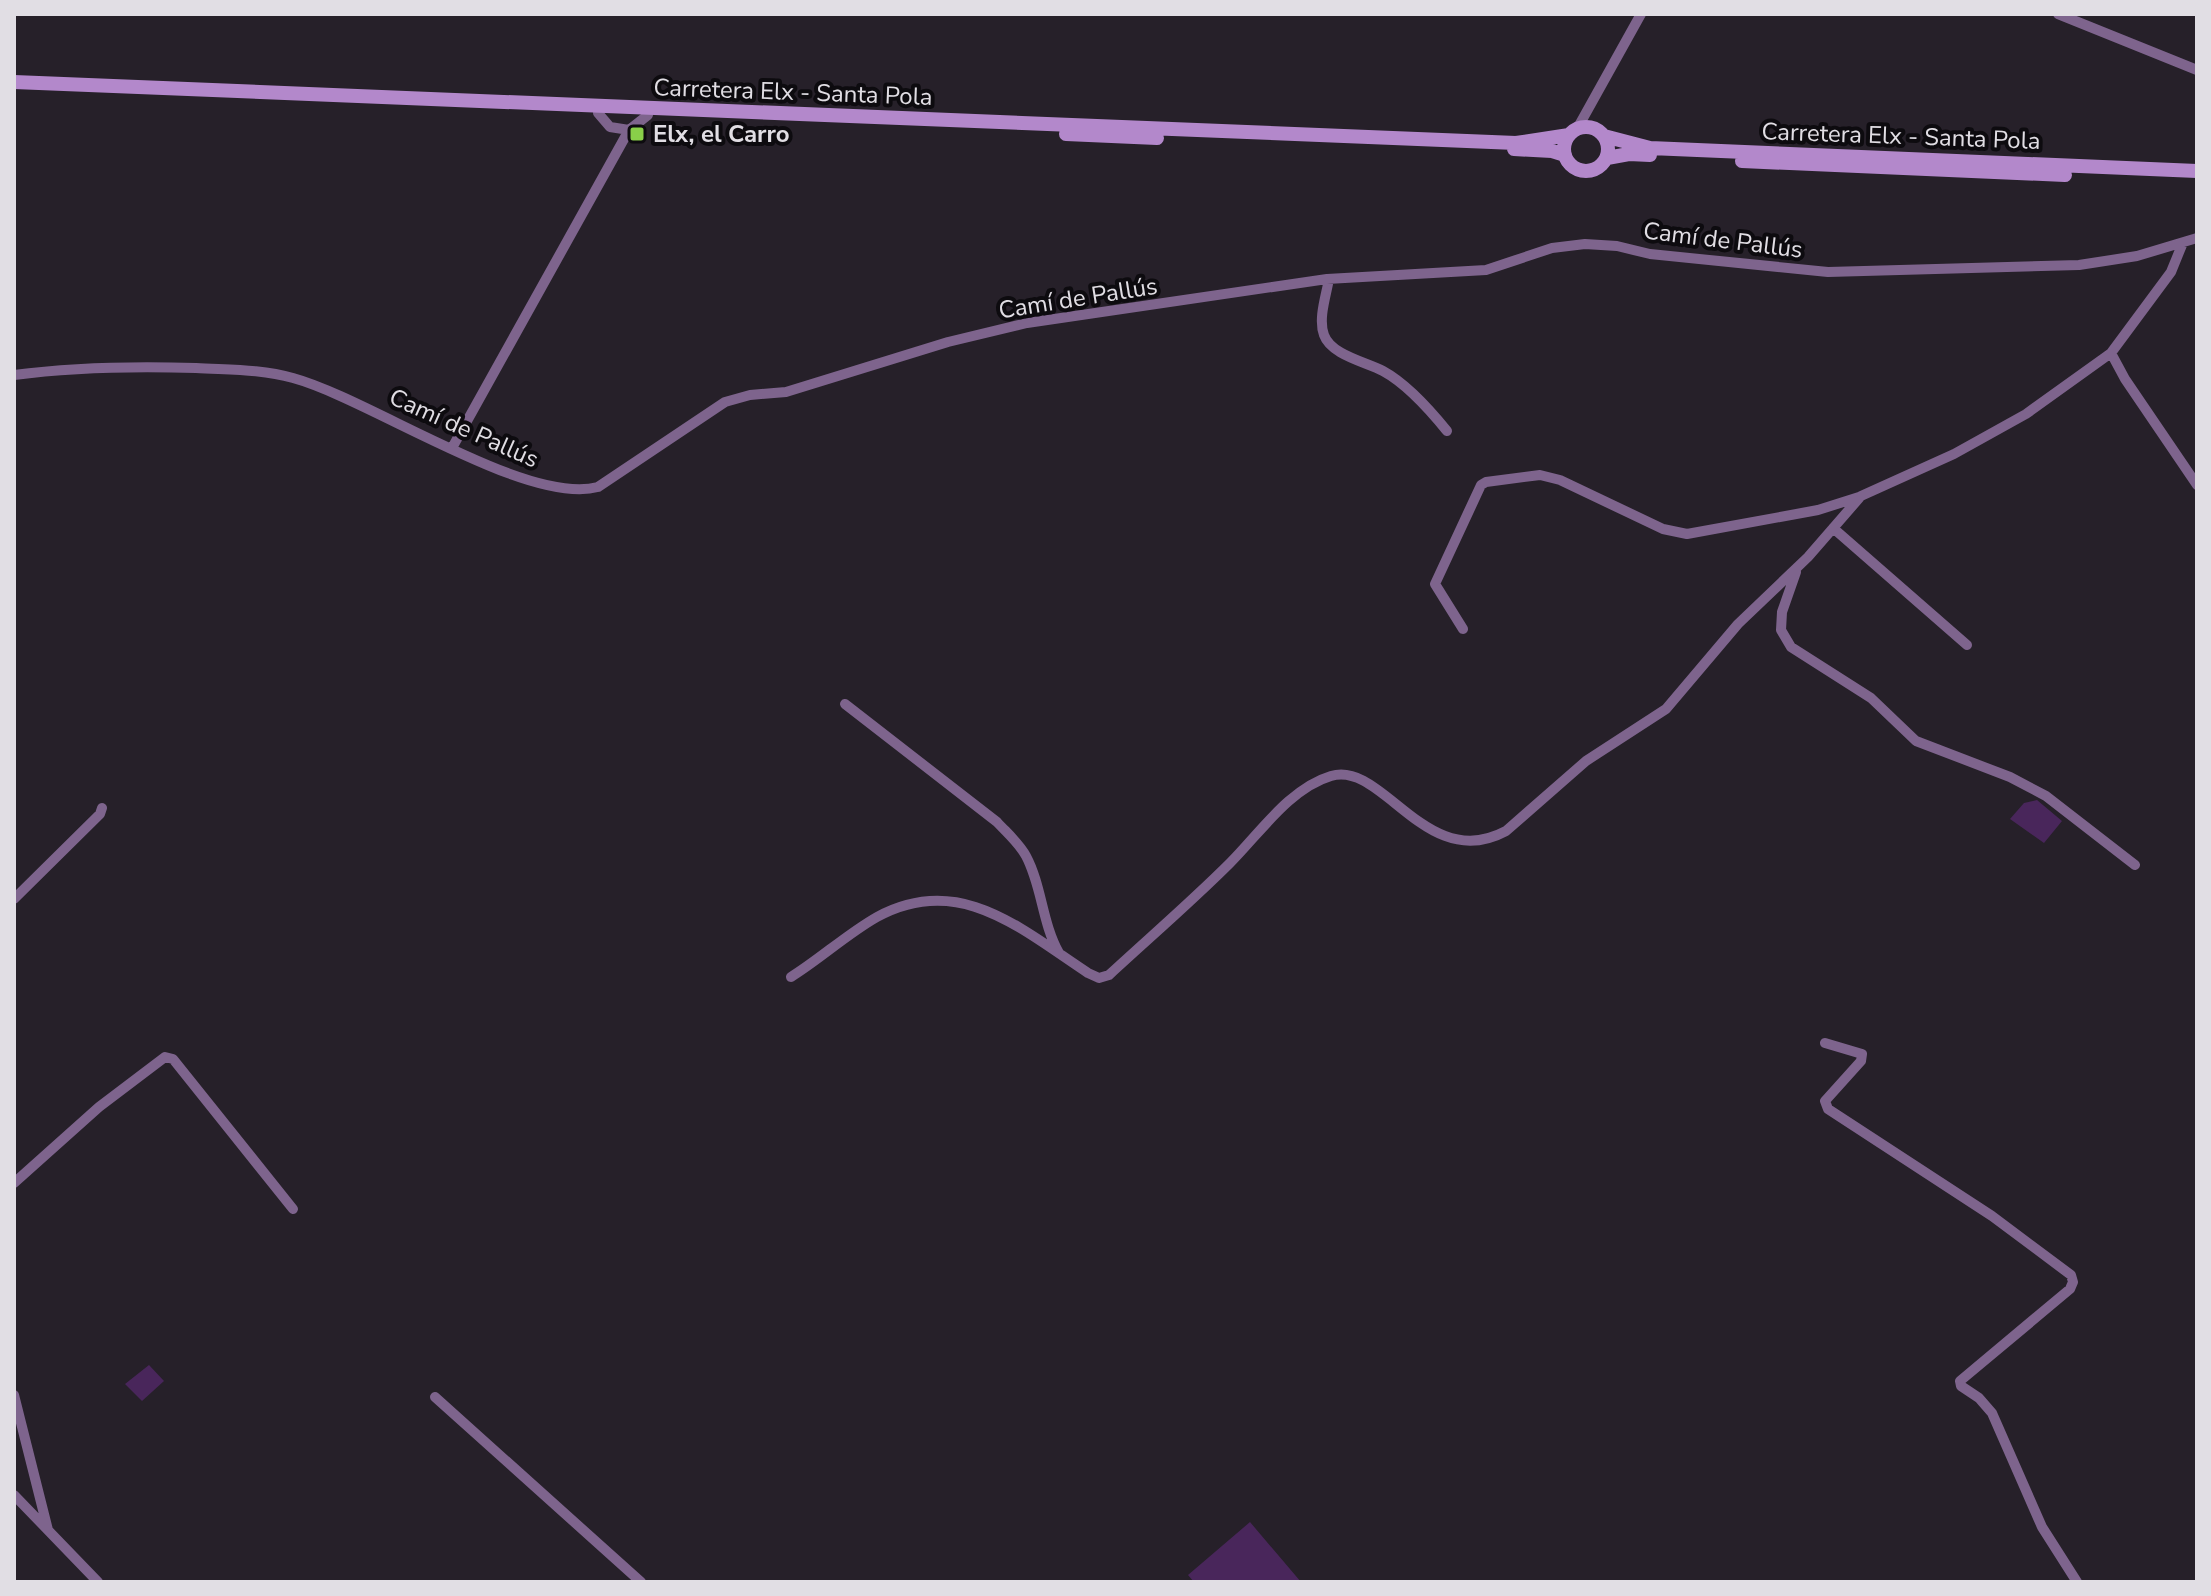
<svg xmlns="http://www.w3.org/2000/svg" width="2211" height="1596" font-family="'Nunito Sans',sans-serif">
<style>
.water{fill:#49265b}
.lines{fill:none;stroke-linecap:round;stroke-linejoin:round}
.minor{stroke:#7e648d;stroke-width:10}
.secondary{stroke:#b388cb;stroke-width:14}
.poi-dot{fill:#89cf49;stroke:#0d0b0f;stroke-width:3}
.labels{text-anchor:middle;dominant-baseline:central;stroke-width:8;stroke-linejoin:round;paint-order:stroke}
.street-label{font-size:24px;fill:#e1dee4;stroke:#0d0b0f}
.poi-label{font-size:24px;font-weight:bold;fill:#e1dee4;stroke:#0d0b0f;text-anchor:start}
</style>
<rect width="100%" height="100%" fill="#262029"/>
<path class="water" d="M2037,800L2062,821L2044,843L2010,819L2024,803Z
M149,1365L164,1381L142,1401L125,1384Z
M1250,1522L1301,1582H1194L1188,1575Z"/>
<g class="lines">
<path class="minor" d="M2058,14L2197,70
M598,113L610,127L629,130
M1577,129L1641,14
M1329,279C1326,296 1318,319 1324,335C1331,355 1366,362 1383,371C1407,384 1430,410 1447,431
M2111,353L2125,379L2197,485
M14,375C75,367 134,366 196,368C228,370 261,369 293,378C370,399 527,506 598,487L725,402L750,395L786,392L948,342L1027,323L1327,279L1486,270L1552,248L1585,244L1617,246L1650,254L1828,272L2079,265L2137,256L2197,238
M452,448L629,130L648,115
M1833,528L1967,645
M1796,572L1782,612L1781,630L1791,647L1871,698L1916,741L2010,777L2046,796L2135,865
M1463,629L1435,584L1481,485L1486,482L1540,475L1560,480L1663,529L1687,534L1818,510L1859,497
M845,704L997,822C1007,833 1019,843 1026,856C1042,886 1042,923 1059,953
M14,899L100,814L102,808
M791,977C820,959 847,934 877,917C959,872 1021,929 1088,973L1099,978L1109,975C1149,938 1191,902 1230,863C1259,834 1290,788 1331,776C1383,760 1426,874 1506,831L1586,761L1666,709L1738,624L1808,557L1861,496L1954,454L2026,414L2111,353L2171,272L2182,245
M1825,1043L1862,1054L1861,1061L1825,1101L1828,1109L1992,1216L2071,1275L2073,1282L2070,1289L1960,1381L1961,1386L1979,1398L1992,1413L2042,1527L2077,1582
M14,1183L99,1107L165,1057L173,1059L293,1209
M14,1395L48,1530
M435,1397L641,1582
M14,1495L98,1582"/>
<path class="secondary" d="M14,82L1516,143L1569,135
M1564 149a22 22 0 1 1 44 0a22 22 0 1 1-44 0Z
M1066,134L1157,138
M1604,136L1650,148L2197,171
M1514,149L1552,151L1565,155
M1607,158L1629,154L1650,155
M1742,161L2065,175"/>
</g>
<rect class="poi-dot" x="629" y="126" width="16" height="16" rx="4"/>
<g class="labels">
<g class="street-label">
<text transform="translate(793 92) rotate(2)">Carretera Elx - Santa Pola</text>
<text transform="translate(1901 136) rotate(2)">Carretera Elx - Santa Pola</text>
<text transform="translate(1723 240) rotate(7)">Camí de Pallús</text>
<text transform="translate(1078 298) rotate(-9)">Camí de Pallús</text>
<text transform="translate(464 428) rotate(24)">Camí de Pallús</text>
</g>
<g class="poi-label">
<text x="653" y="134">Elx, el Carro</text>
</g>
</g>
<rect width="2211" height="1596" fill="none" stroke="#e1dee4" stroke-width="32"/>
</svg>
